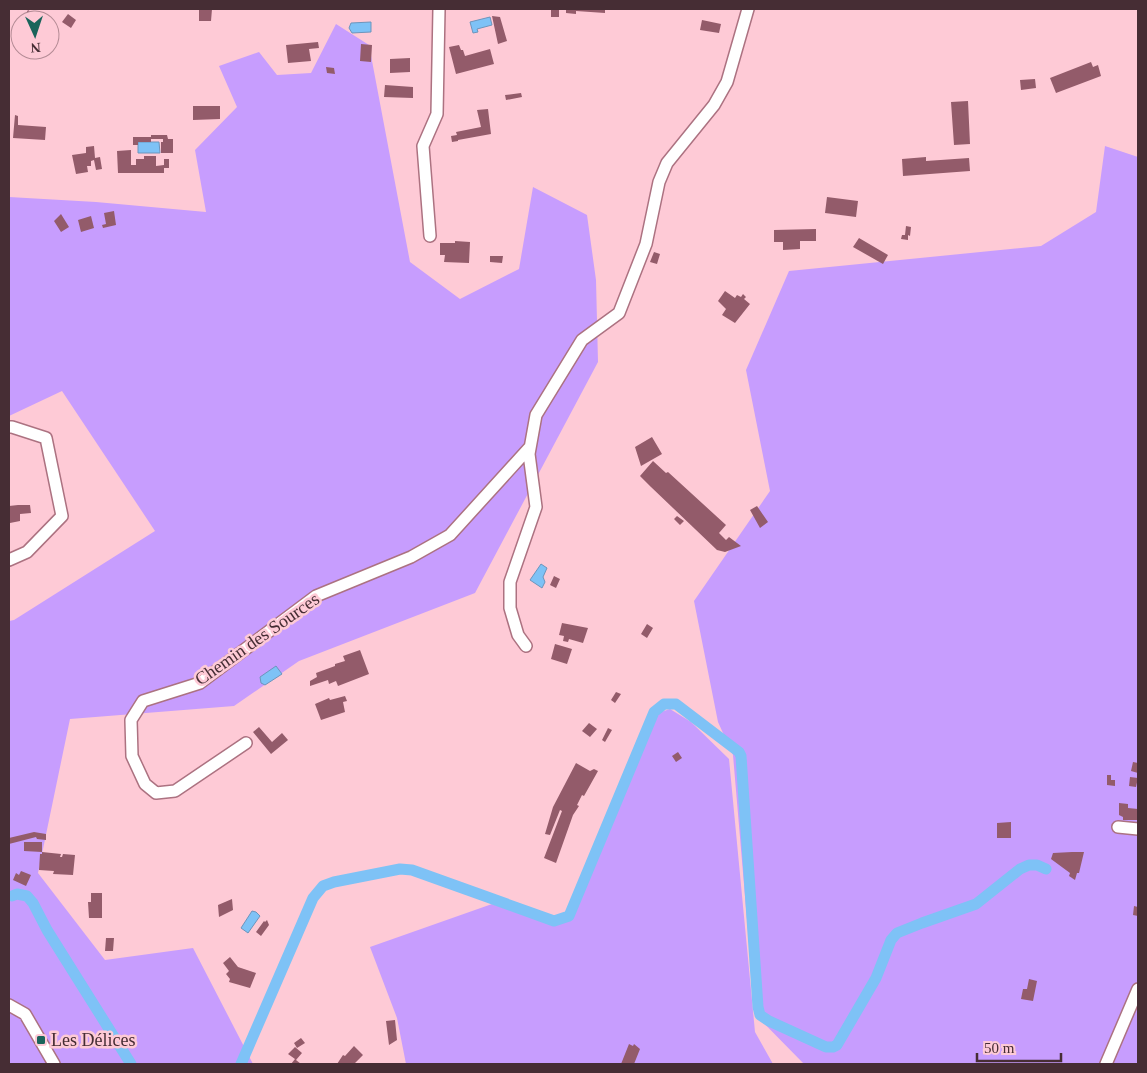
<svg xmlns="http://www.w3.org/2000/svg" width="1147" height="1073" font-family="'Times New Roman',serif">
<style>
.green{fill:#c79dfe}
.water{fill:#7ec2f6;stroke:#6d95bc}
.lines{fill:none;stroke-linecap:round;stroke-linejoin:round}
.canal{stroke:#7ec2f6;stroke-width:11}
.building{fill:#935b6a}
.minor-casing{stroke:#ac7281;stroke-width:14}
.minor{stroke:#fff;stroke-width:11}
.poi-dot{fill:#1a645b;stroke:#fecad6;stroke-width:2}
.labels{text-anchor:middle;dominant-baseline:central;stroke-width:5;stroke-linejoin:round;paint-order:stroke}
.street-label{font-size:18px;fill:#462d34;stroke:#fecad6}
.poi-label{font-size:18px;fill:#462d34;stroke:#fecad6;text-anchor:start}
</style>
<rect width="100%" height="100%" fill="#fecad6"/>
<path class="green" d="M336,24L369,45L410,262L460,299L519,269L533,187L587,215L596,280L598,362L475,593L299,661L234,706L70,719L38,873L105,960L193,948L253,1064H9V621L14,620L155,531L62,391L9,416V197L96,202L206,212L195,150L237,107L219,66L259,52L277,75L311,73Z
M1105,146L1138,157V1064H804L755,1014L733,755L718,722L694,601L770,491L746,370L789,271L1041,246L1096,212Z
M670,709L691,722L729,759L755,1032L773,1064H406L397,1018L370,947L492,904L553,924H560L573,918L648,732L658,713Z"/>
<path class="water" d="M490,17L492,25L477,29L478,32L473,33L470,22Z
M371,22V32L352,33L349,28L351,23Z
M138,142H159L160,153H138Z
M541,564L547,568L543,577L545,582L542,588L530,580Z
M276,666L282,674L265,685L261,683L260,677Z
M252,911L256,912L260,916L248,933L241,928Z"/>
<g class="lines">
<path class="canal" d="M12,896L17,894L27,896L33,903L47,930L131,1064
M241,1064L313,898L323,886L334,882L400,869L412,870L554,921L569,916L654,712L664,704H676L739,752L741,756L758,1007L760,1015L769,1021L826,1047H833L837,1045L876,978L891,940L897,933L922,923L976,904L1020,869L1029,865H1037L1046,869"/>
</g>
<path class="building" d="M199,9H212L211,21H199Z
M551,9L559,10V17H551Z
M566,9H605V13L576,11V14L566,13Z
M28,10L36,16L41,20H22Z
M68,14L76,20L71,28L62,22Z
M492,16L500,17L507,41L498,44Z
M702,20L721,24L719,33L700,30Z
M318,42L319,48L309,49L311,61L288,63L286,45Z
M361,44L372,45L371,62L360,61Z
M459,45L461,50H463L465,56L490,49L494,64L456,74L449,47Z
M410,58V72L390,73V59Z
M1091,62L1093,67L1098,65L1101,76L1056,93L1050,78Z
M326,67L334,68L335,74L327,73Z
M1035,79L1036,88L1021,90L1020,80Z
M385,85L413,87V98L384,97Z
M521,93L522,97L506,100L505,95Z
M968,101L970,144L954,145L951,102Z
M193,106H220V119L193,120Z
M488,109L491,134L458,140V141L452,142L451,136L457,135L456,132L481,127L477,110Z
M15,115L18,116V125L46,127L45,140L13,138Z
M151,135H167L168,139H173V153H161V142H163V139H151V142H138V145H133V137H151Z
M94,146L95,158L100,157L102,169L96,170L94,160L91,161V166H87L88,172L76,174L72,155L86,153V147Z
M131,150V165H136V159H144V156H156V166L164,165V159H169V168H164V173H118L117,151Z
M926,157V161L969,158L970,171L903,176L902,159Z
M827,197L858,201L856,217L825,213Z
M114,211L116,225L103,228L102,225L106,224L104,213Z
M61,214L69,227L61,232L54,221Z
M91,216L94,228L81,232L78,220Z
M906,226L911,227L910,236L908,235V240L901,239L902,235H905Z
M816,229V241H800V249L783,250V242H774V230Z
M859,238L888,255L883,264L853,247Z
M455,241L470,242L469,263L444,262L445,255H440V243H455Z
M654,252L660,254L657,264L650,262Z
M490,256H503L502,263L490,262Z
M725,291L735,298L737,295L741,297L743,294L746,297L744,299L750,304L735,323L722,315L726,309L718,301Z
M652,437L662,454L641,466L635,447Z
M653,461L666,473L668,472L726,525L719,533L726,540L729,537L741,546L725,552L717,550L651,487L640,476Z
M18,505H30L31,513L20,514V521L10,523L9,506Z
M757,506L768,522L760,528L750,510Z
M677,516L684,521L680,525L674,519Z
M554,576L560,579L556,588L550,585Z
M562,623L588,628L583,643L569,639L568,642L563,641L564,636L559,635Z
M647,624L653,628L647,638L641,634Z
M555,644L572,649L567,664L551,659Z
M360,650L369,674L338,686L336,681L329,684L328,680L310,686V681L317,677L316,673L335,666V664L345,661L343,656Z
M616,692L621,694L615,703L611,700Z
M345,696L347,701L343,702L345,712L321,720L315,704L329,698L330,700Z
M589,723L597,729L590,737L582,731Z
M259,727L272,742L282,733L288,740L271,754L253,732Z
M608,728L612,730L605,742L602,740Z
M678,752L682,758L676,762L672,756Z
M1133,762L1138,763V773L1131,771Z
M576,763L590,771L594,769L598,771L584,796L582,795L577,805L579,806L573,815L556,863L544,858L562,811L560,810L550,835L545,834L553,807Z
M1107,775H1111V780H1115V786L1107,785Z
M1130,777L1138,778L1136,787L1129,786Z
M1119,803L1128,804V808L1138,809L1137,820H1123V817L1119,815Z
M1011,822V838H997V823Z
M34,832L46,834V840L37,839L36,837L9,844V838Z
M24,842H42V852L24,851Z
M42,852L61,854L60,857H62L63,854L75,855L73,875L53,874L54,871L39,870L40,854H42Z
M1072,852H1084L1079,873H1077L1075,880L1069,876L1070,873L1051,859L1053,853Z
M21,871L31,875L26,886L13,880L16,873L19,875Z
M91,893H102V918H89L88,902H91Z
M232,899L233,910L219,917L218,905Z
M1134,906L1138,907V916L1133,915Z
M267,920L269,925L261,936L256,932L264,921L265,922Z
M106,938H114L113,951H105Z
M230,957L238,967L256,973L250,988L229,982L230,979L226,974L229,971L223,963Z
M1029,979L1037,981L1033,1001L1021,999L1023,989H1027Z
M395,1020L397,1040L389,1045L386,1021Z
M301,1038L305,1043L297,1048L294,1043Z
M629,1044L633,1046L634,1044L640,1049L634,1064H621Z
M354,1046L363,1055L354,1064H337L343,1055L345,1056Z
M295,1047L302,1053L296,1060L301,1064H291L295,1059L288,1054Z"/>
<g class="lines">
<defs>
<path id="minor" d="M430,236L423,146L437,114L439,9
M9,427H12L46,438L62,516L27,552L9,560
M526,646L518,635L510,608V582L536,507L529,454L536,415L582,340L619,313L646,244L659,182L667,163L714,105L727,82L748,9
M246,743L175,791L156,793L145,784L132,756L131,720L143,701L200,683L316,596L411,557L450,535L530,447
M1118,827L1138,829
M9,1005L25,1014L54,1064
M1106,1064L1138,989"/>
</defs>
<use href="#minor" class="minor-casing"/>
<use href="#minor" class="minor"/>
</g>
<rect class="poi-dot" x="36" y="1035" width="10" height="10" rx="2.5"/>
<g class="labels">
<g class="street-label">
<text transform="translate(257 639) rotate(-35)">Chemin des Sources</text>
</g>
<g class="poi-label">
<text x="51" y="1040">Les Délices</text>
</g>
</g>
<rect width="1147" height="1073" fill="none" stroke="#462d34" stroke-width="20"/>
<g transform="translate(35 35) rotate(177)"><circle r="24" fill="#fecad6" stroke="#b48b95"/>
<path d="M0-4L9 19L0 12L-9 19Z" fill="#1a645b"/>
<text y="-8" font-size="14" font-weight="bold" text-anchor="middle" fill="#462d34">N</text>
</g>
<path d="M977 1053v8h84v-8" fill="none" stroke="#462d34" stroke-width="2.5"/>
<text x="984" y="1053" font-size="15" fill="#462d34" stroke="#fecad6" stroke-width="4" paint-order="stroke">50 m</text>
</svg>
